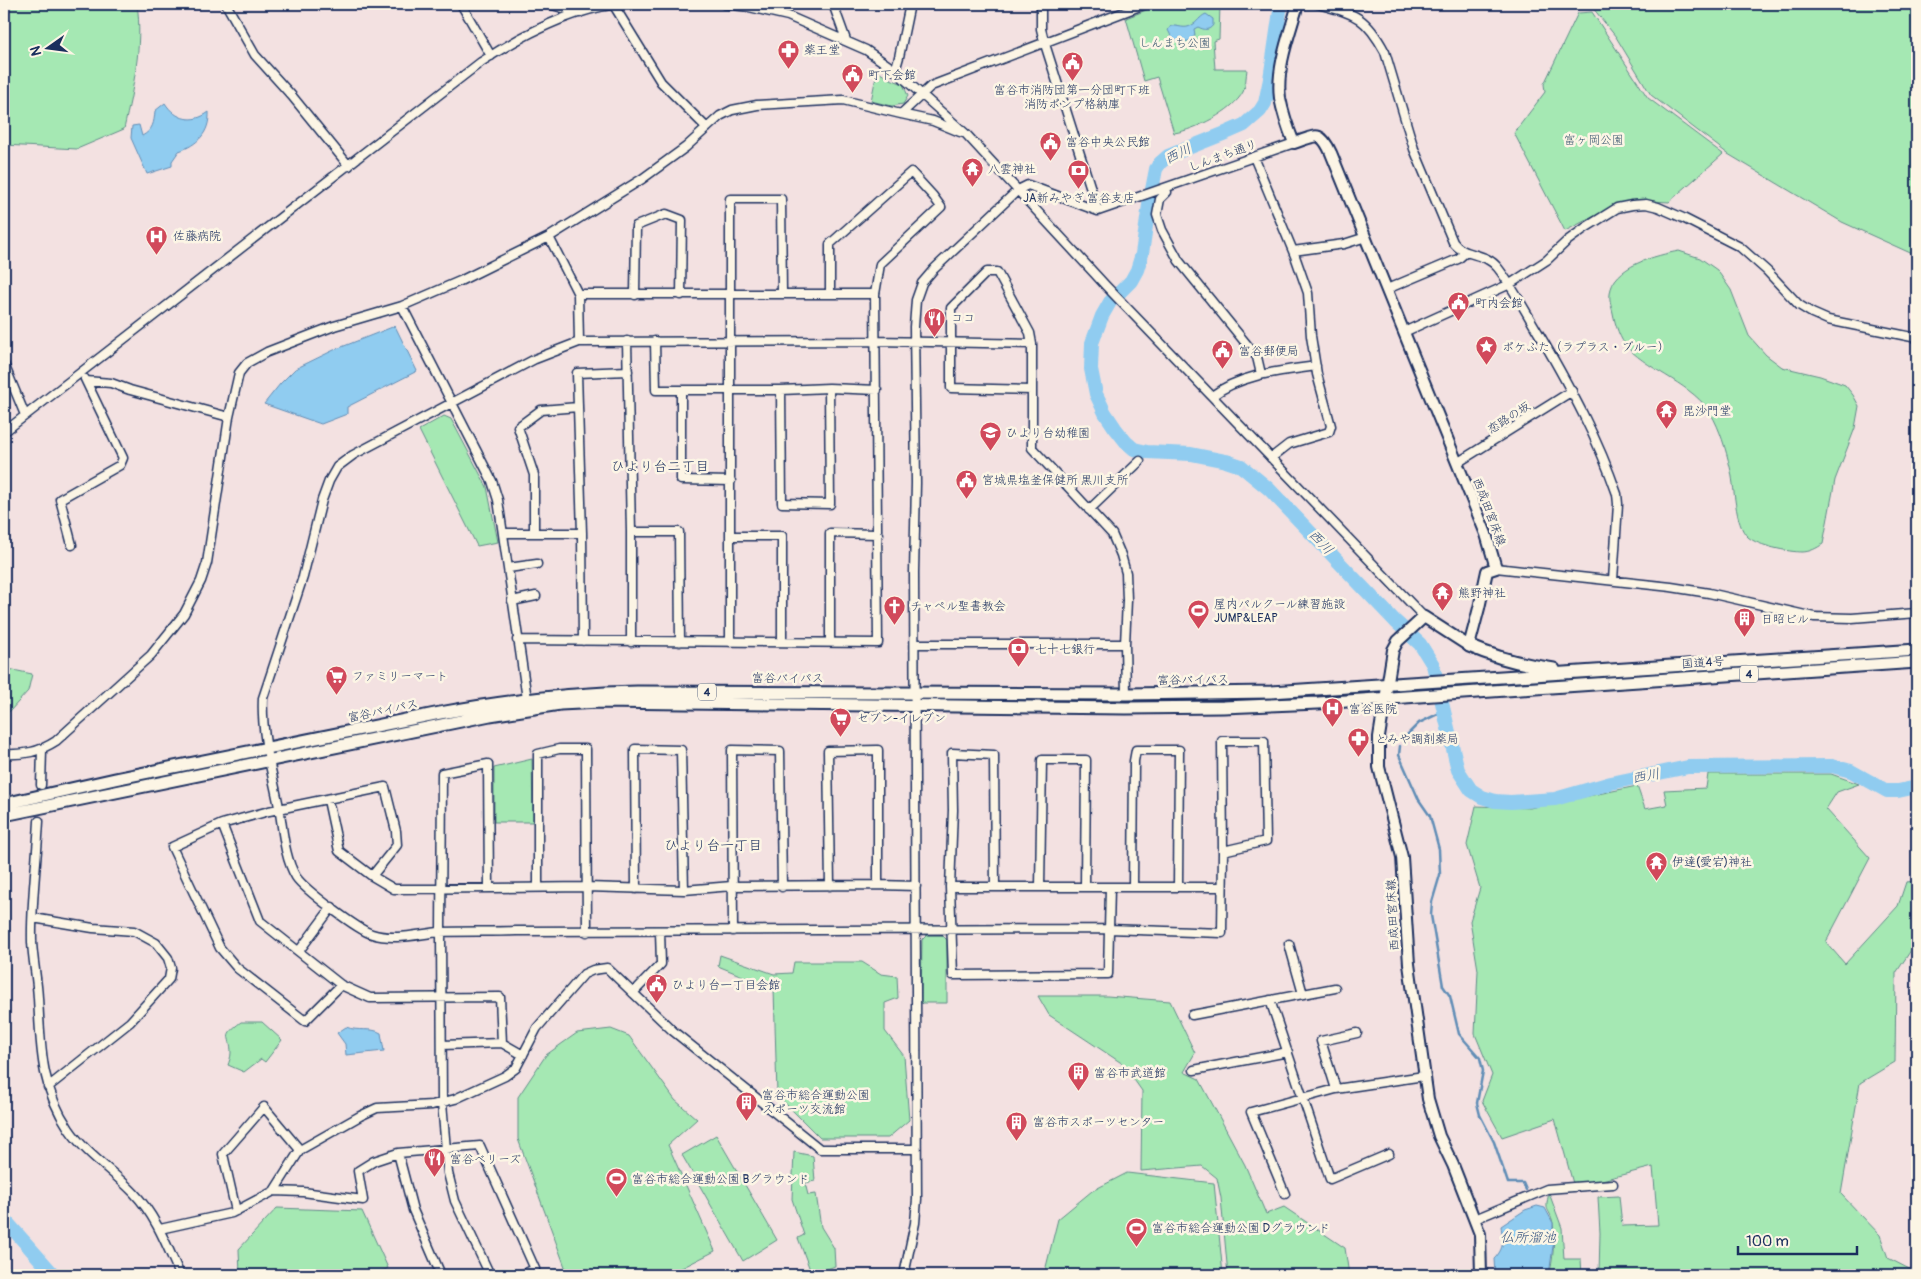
<svg xmlns="http://www.w3.org/2000/svg" width="1921" height="1279" font-family="Pangolin,'Klee One',sans-serif">
<style>
.green{fill:#a5e8b3;stroke:#608c88}
.water{fill:#90ccf0;stroke:#618db6}
.lines{fill:none;stroke-linecap:round;stroke-linejoin:round}
.stream{stroke:#618db6;stroke-width:2.5}
.river{stroke:#90ccf0;stroke-width:14}
.minor-casing{stroke:#1b2f5e;stroke-width:11}
.major-casing{stroke:#1b2f5e;stroke-width:14}
.highway-casing{stroke:#1b2f5e;stroke-width:15}
.minor{stroke:#fcf5e5;stroke-width:8}
.major{stroke:#fcf5e5;stroke-width:10}
.highway{stroke:#fcf5e5;stroke-width:11}
.labels{text-anchor:middle;dominant-baseline:central;stroke-width:5;stroke-linejoin:round;paint-order:stroke}
.shield{fill:#fcf5e5;stroke:#5e6a86;stroke-width:1}
.shield-label{font-size:11px;font-weight:bold;fill:#1b2f5e}
.park-label{font-size:12px;fill:#37546f;stroke:#fcf5e5}
.poi-label{font-size:12px;fill:#1b2f5e;stroke:#fcf5e5;text-anchor:start}
.street-label{font-size:12px;fill:#1b2f5e;stroke:#fcf5e5}
.water-label{font-size:14px;font-style:italic;fill:#385682;stroke:#fcf5e5}
.neighbourhood-label{font-size:14px;fill:#1b2f5e;stroke:#fcf5e5}
</style>
<rect width="100%" height="100%" fill="#f3e1e1"/>
<filter id="ink" filterUnits="userSpaceOnUse"><feTurbulence type="fractalNoise" baseFrequency=".02" numOctaves="2"/><feDisplacementMap in="SourceGraphic" scale="10" xChannelSelector="R" yChannelSelector="G"/><feConvolveMatrix kernelMatrix="1 2 1 2 8 2 1 2 1" color-interpolation-filters="sRGB"/></filter>
<g filter="url(#ink)">
<path class="green" d="M4,4H137C143,46 133,88 124,129L77,149L4,145Z
M1169,4H1220L1219,39L1213,41L1215,69H1247C1246,76 1246,86 1243,92C1233,111 1195,130 1174,133L1157,77L1144,81L1126,18L1149,9Z
M1594,4H1917V256L1842,222L1728,154L1651,95L1616,37L1593,8Z
M1592,12L1648,98L1723,154L1669,202L1651,201L1616,205L1565,231L1514,133L1545,92L1544,84L1578,13Z
M877,71L888,78L903,84L908,96L903,104L892,106L871,101Z
M1679,251L1700,258L1717,270L1731,290L1749,336L1766,355L1782,367L1820,376L1845,385L1853,395L1859,406L1855,428L1835,480L1823,544C1817,548 1810,552 1802,552C1789,552 1758,546 1748,537C1734,525 1735,485 1730,467C1726,450 1720,429 1711,414C1694,385 1651,372 1628,348C1620,340 1615,324 1613,313C1612,308 1609,300 1610,294C1612,266 1657,255 1679,251Z
M444,416L451,419L487,487L498,542L477,546L419,430Z
M4,668L32,674L28,691L10,711L4,714Z
M532,759L533,822H494V768Z
M1708,774H1831L1859,784L1837,792L1826,809L1870,858L1826,942L1845,964L1898,906L1906,882L1917,881V941L1896,973L1895,1062L1860,1083L1841,1194L1880,1235L1888,1258L1917,1273V1275H1599L1600,1233L1598,1197L1619,1196L1622,1226L1658,1225L1653,1167L1574,1187L1555,1119L1502,1137L1482,1101L1492,1075L1475,1034L1478,970L1470,921L1480,888L1467,845L1476,806L1530,808L1637,786L1645,809L1667,805L1664,790L1706,788Z
M927,935H942L947,940V1003H921L922,940Z
M720,955L774,974L792,973L794,962H862L881,974L897,976L898,998L885,1003V1031L904,1056L909,1120L888,1138H820L777,1095L774,989L718,966Z
M1038,996H1107L1170,1001L1195,1053L1184,1072L1199,1079L1245,1165L1266,1214L1284,1207L1345,1248L1349,1275H1228L1221,1198L1217,1178L1202,1166L1141,1171L1142,1091L1123,1064L1049,1015Z
M241,1022H262L282,1040L265,1062L261,1059L244,1072L228,1065C229,1062 231,1057 231,1053C231,1034 221,1037 241,1022Z
M611,1029L629,1036L675,1100L697,1119L668,1145L715,1251L668,1275H568L518,1139V1097L546,1055L577,1033Z
M716,1135L777,1240L743,1261L682,1155Z
M794,1152L813,1156L815,1181L805,1183L808,1195L816,1194L821,1227L834,1248L835,1266L812,1275L798,1238L804,1235L792,1199Z
M1127,1173L1214,1183L1223,1275H1044L1058,1219L1092,1191Z
M1549,1193L1562,1228L1564,1259H1581L1582,1275H1549C1553,1263 1555,1236 1553,1223C1549,1206 1544,1214 1549,1193Z
M277,1208L362,1211L388,1268L376,1275H240L239,1249Z"/>
<path class="water" d="M1206,14L1213,19V25C1209,31 1204,30 1198,27L1194,29L1195,35L1190,41L1178,42L1172,38L1168,30L1171,26C1178,25 1185,30 1192,25C1198,22 1199,17 1206,14Z
M165,103C176,120 193,124 209,112C210,133 197,145 179,151L172,161V166L147,174L131,138L132,126L139,125L142,136C153,130 154,123 155,111Z
M395,326L417,371L347,407V414L321,424L264,404L280,384L295,369L334,350Z
M346,1027C358,1032 371,1027 381,1033L384,1051L346,1055L345,1044L337,1033Z
M1537,1206L1545,1208L1553,1223V1246L1549,1275H1495L1494,1259C1505,1248 1503,1240 1501,1226L1525,1210Z"/>
<g class="lines">
<path class="stream" d="M1406,736L1419,723L1444,711
M1400,746L1399,755L1419,800L1430,816L1439,849L1440,875L1432,902L1431,915L1443,986L1450,996L1459,1034L1480,1058L1483,1071L1477,1103L1480,1115L1494,1142L1508,1183H1523L1526,1190"/>
<path class="river" d="M1281,4L1270,79L1265,103L1260,111L1244,125L1228,132L1168,156L1160,163L1156,169L1149,205L1142,254L1137,270L1131,281L1110,302L1102,316L1092,343L1091,369L1096,394L1105,413L1115,428L1126,442L1134,449L1147,452L1191,454L1226,461L1241,466L1269,489L1396,622L1420,644L1433,665L1458,770L1471,790L1482,797L1495,801L1511,802L1555,799L1611,783L1688,767L1832,766L1851,771L1887,791H1898L1917,787
M4,1219L54,1275"/>
<defs>
<path id="minor" d="M226,4L255,55L292,96L349,166
M461,4L491,56
M549,4L580,13
M613,4L661,82L707,128
M724,4L749,7L788,16L866,50L892,68L966,134L1106,286L1424,617
M833,4L846,40
M1041,4V29L1044,41L1098,211
M1318,4C1355,14 1366,16 1385,52L1414,149L1453,242C1464,258 1485,251 1498,268C1515,290 1527,315 1542,339C1571,389 1598,439 1617,494L1618,504L1613,580
M895,71L899,57L910,4
M901,114L933,121L960,132
M1254,157L1295,256L1308,293L1311,336L1317,374L1331,426L1329,432L1289,444L1271,458
M1166,189L1167,192L1160,199L1157,215L1162,230L1179,261L1257,357L1261,374
M549,237L578,294L579,342
M1293,251L1344,244L1366,237
M1387,289L1458,259L1466,252
M578,294H875
M635,295L636,226L666,214L682,220L681,295
M402,306L492,481L498,500L527,699
M1404,332L1510,284L1547,260L1567,241L1585,228L1617,208L1632,205L1646,204L1658,207L1683,218L1740,247L1767,271L1799,305L1812,313L1828,320L1917,338
M627,341L631,532
M655,341L656,390H681
M1032,344L1030,333L997,272H987L951,308V388L1032,390
M4,364L25,415
M85,379L86,381L111,383L130,390L229,417
M781,390L782,503L830,504L829,388
M1212,396C1241,374 1281,371 1316,366
M578,407L577,373L628,371
M4,432L481,62C519,37 570,10 617,4
M1457,463L1572,391
M731,481L681,480V390H781L829,388L877,390
M1089,510L1140,461
M534,532V475L518,427L541,410L578,407L582,533
M503,533H582L583,641
M730,536H782V642
M72,545L60,499L120,465L123,458L86,381
M508,568L537,564
M1496,568L1671,587L1709,593L1814,617L1852,618L1917,613
M512,601L536,596
M517,640L878,643L875,294L880,264L941,207L933,196L911,172L830,244V294
M631,642V532H679L680,642
M730,642V199H781L782,293
M830,642V533L878,534
M915,644H1125
M1126,694L1125,644L1127,600L1126,573L1121,555L1112,534L1032,448V344L877,341L579,342L535,359L353,455L337,467L329,481L322,500L303,577L263,698C261,735 272,771 279,807C283,829 284,857 296,877C304,889 358,930 372,934C394,941 418,934 440,932C465,931 491,932 516,931L1109,929L1222,933L1223,851
M1222,741H1264L1266,841L1223,851Z
M4,754C24,755 39,752 56,741L151,655L184,614L201,581L207,563L229,417L239,373L247,363L267,352L334,326L402,306L460,281L549,237L642,179L686,147L720,116L732,110L757,105L843,100L901,114L931,86L1145,4
M41,785L42,750
M328,800L339,851L372,876
M39,821C37,861 31,902 32,942C33,961 37,979 38,998C41,1048 40,1086 69,1129C86,1154 113,1171 134,1193C156,1216 167,1246 180,1275
M222,824L260,921L341,985L370,998L500,997L502,1043
M878,885L916,886
M538,887V754L559,749H586L587,932
M950,887H1222
M995,887L994,755L952,753L953,810L950,887L953,975L1108,974L1110,887
M1040,887L1042,760H1086L1085,887
M1133,887L1134,761L1136,750H1179L1178,887
M489,888L488,764L442,773L441,932L442,1103L448,1173L455,1201L490,1275
M636,889L635,749L681,750L684,890
M33,918L93,928L134,931L156,943L168,958L171,968L169,979L130,1022L48,1087
M733,931L732,750L780,751L782,887
M1289,944L1303,994
M299,951L332,907
M341,985L305,1021L237,968L220,948L172,847L222,824L269,811L385,787L396,831L397,845L372,876L394,889L587,887L684,890L732,886L878,885V750L828,751L830,886
M633,993L661,964L660,931
M1270,1000L1330,1179L1389,1154
M1192,1015L1335,988
M442,1045L502,1043L523,1055
M1194,1070L1288,1052
M1336,1089L1321,1041L1357,1033
M398,1153L413,1210L441,1275
M274,1191L300,1150L360,1116L377,1108L432,1105L455,1099L505,1076L516,1068L537,1028L584,974L593,970L607,968L673,1031L820,1149H916
M1285,1194L1251,1112L1336,1089L1424,1076
M236,1211L223,1154L264,1107L300,1150
M1475,1219L1547,1189L1613,1184
M160,1229L232,1213L274,1191L303,1192L363,1200L358,1171L374,1161L398,1153L480,1146L535,1269L521,1275
M904,1275L915,1223L917,1199L914,573L916,483L914,327L916,300L922,283L934,269L1018,190L1028,185L1098,211L1294,143"/>
<path id="major" d="M1298,4C1290,33 1276,67 1280,98C1283,114 1288,128 1294,143C1316,136 1320,129 1331,153L1486,534L1496,568L1487,571L1479,608L1469,646L1424,617L1398,641L1393,650L1379,737V767L1402,857L1409,964L1428,1099L1439,1136L1453,1165L1480,1234L1481,1275"/>
<path id="highway" d="M1469,646C1497,658 1524,665 1554,669
M4,804L115,779L440,713C506,701 571,693 637,692L1126,694L1271,692L1917,650
M4,815L490,715L560,704L600,702L1126,708L1223,707L1318,703L1917,662"/>
</defs>
<use href="#minor" class="minor-casing"/>
<use href="#major" class="major-casing"/>
<use href="#highway" class="highway-casing"/>
<use href="#minor" class="minor"/>
<use href="#major" class="major"/>
<use href="#highway" class="highway"/>
</g>
</g>
<defs>
<symbol id="pharmacy-pin" viewBox="-11 -11 22 30"><path d="M0 17L-7.5 6A9.5 9.5 0 1 1 7.5 6Z" fill="#d1495b" stroke="#fcf5e5"/><path d="M-2-6h4v4h4v4h-4v4h-4v-4h-4v-4h4Z" fill="#fff"/></symbol>
<symbol id="civic-pin" viewBox="-11 -11 22 30"><path d="M0 17L-7.5 6A9.5 9.5 0 1 1 7.5 6Z" fill="#d1495b" stroke="#fcf5e5"/><path d="M-.6-6.5H3V-4.5H.6V-3L4-1V1h2V6H-6V1h2V-1L-.6-3ZM-1.2 2.5V6h2.4V2.5Z" fill="#fff"/></symbol>
<symbol id="temple-pin" viewBox="-11 -11 22 30"><path d="M0 17L-7.5 6A9.5 9.5 0 1 1 7.5 6Z" fill="#d1495b" stroke="#fcf5e5"/><path d="M0-6L5-2H3V0L6.5 2.5H4V6H1.5V3h-3V6H-4V2.5H-6.5L-3 0V-2H-5Z" fill="#fff"/></symbol>
<symbol id="bank-pin" viewBox="-11 -11 22 30"><path d="M0 17L-7.5 6A9.5 9.5 0 1 1 7.5 6Z" fill="#d1495b" stroke="#fcf5e5"/><path d="M-6-4H6V4H-6ZM0-2.3a2.3 2.3 0 1 0 0 4.6a2.3 2.3 0 1 0 0-4.6Z" fill="#fff"/></symbol>
<symbol id="hospital-pin" viewBox="-11 -11 22 30"><path d="M0 17L-7.5 6A9.5 9.5 0 1 1 7.5 6Z" fill="#d1495b" stroke="#fcf5e5"/><path d="M-5-5h3v3.5h4V-5h3V5h-3V1.5h-4V5h-3Z" fill="#fff"/></symbol>
<symbol id="restaurant-pin" viewBox="-11 -11 22 30"><path d="M0 17L-7.5 6A9.5 9.5 0 1 1 7.5 6Z" fill="#d1495b" stroke="#fcf5e5"/><path d="M-5-6h1v4h1v-4h1v4h1v-4h1v5L-1.5 .5V6h-2V.5L-5-1ZM5-6V6H3V1.5H1.5Q1.5-4 5-6Z" fill="#fff"/></symbol>
<symbol id="sight-pin" viewBox="-11 -11 22 30"><path d="M0 17L-7.5 6A9.5 9.5 0 1 1 7.5 6Z" fill="#d1495b" stroke="#fcf5e5"/><path d="M0-6L1.8-2.2L6-1.7L2.9 1.2L3.7 5.4L0 3.3L-3.7 5.4L-2.9 1.2L-6-1.7L-1.8-2.2Z" fill="#fff"/></symbol>
<symbol id="school-pin" viewBox="-11 -11 22 30"><path d="M0 17L-7.5 6A9.5 9.5 0 1 1 7.5 6Z" fill="#d1495b" stroke="#fcf5e5"/><path d="M0-5L7-2L0 1L-7-2ZM-4 1L0 2.5L4 1V4Q0 6-4 4Z" fill="#fff"/></symbol>
<symbol id="church-pin" viewBox="-11 -11 22 30"><path d="M0 17L-7.5 6A9.5 9.5 0 1 1 7.5 6Z" fill="#d1495b" stroke="#fcf5e5"/><path d="M-1.2-6h2.4v3.5h3.3v2.4h-3.3V6h-2.4V-.1h-3.3v-2.4h3.3Z" fill="#fff"/></symbol>
<symbol id="stadium-pin" viewBox="-11 -11 22 30"><path d="M0 17L-7.5 6A9.5 9.5 0 1 1 7.5 6Z" fill="#d1495b" stroke="#fcf5e5"/><path d="M0-5a6.5 5 0 1 0 0 10a6.5 5 0 1 0 0-10ZM-3.5-1.8h7v3.6h-7Z" fill="#fff"/></symbol>
<symbol id="building-pin" viewBox="-11 -11 22 30"><path d="M0 17L-7.5 6A9.5 9.5 0 1 1 7.5 6Z" fill="#d1495b" stroke="#fcf5e5"/><path d="M-4-6H4V6H1V3H-1V6H-4ZM-2.5-4.3h1.7v1.8h-1.7ZM.8-4.3h1.7v1.8H.8ZM-2.5-1h1.7V.8h-1.7ZM.8-1h1.7V.8H.8Z" fill="#fff"/></symbol>
<symbol id="supermarket-pin" viewBox="-11 -11 22 30"><path d="M0 17L-7.5 6A9.5 9.5 0 1 1 7.5 6Z" fill="#d1495b" stroke="#fcf5e5"/><path d="M-6-5.5h2.5l.6 2H6L4.5 2H-2.5L-4.4-4H-6ZM-1.5 3.2a1.3 1.3 0 1 0 .1 0ZM3 3.2a1.3 1.3 0 1 0 .1 0Z" fill="#fff"/></symbol>
</defs>
<g fill-rule="evenodd">
<use href="#pharmacy-pin" x="776" y="38" width="25" height="34"/>
<use href="#civic-pin" x="1060" y="50" width="25" height="34"/>
<use href="#civic-pin" x="840" y="62" width="25" height="34"/>
<use href="#civic-pin" x="1038" y="130" width="25" height="34"/>
<use href="#temple-pin" x="960" y="156" width="25" height="34"/>
<use href="#bank-pin" x="1066" y="158" width="25" height="34"/>
<use href="#hospital-pin" x="144" y="224" width="25" height="34"/>
<use href="#civic-pin" x="1446" y="290" width="25" height="34"/>
<use href="#restaurant-pin" x="922" y="306" width="25" height="34"/>
<use href="#sight-pin" x="1474" y="334" width="25" height="34"/>
<use href="#civic-pin" x="1210" y="338" width="25" height="34"/>
<use href="#temple-pin" x="1654" y="398" width="25" height="34"/>
<use href="#school-pin" x="978" y="420" width="25" height="34"/>
<use href="#civic-pin" x="954" y="468" width="25" height="34"/>
<use href="#temple-pin" x="1430" y="580" width="25" height="34"/>
<use href="#church-pin" x="882" y="594" width="25" height="34"/>
<use href="#stadium-pin" x="1186" y="598" width="25" height="34"/>
<use href="#building-pin" x="1732" y="606" width="25" height="34"/>
<use href="#bank-pin" x="1006" y="636" width="25" height="34"/>
<use href="#supermarket-pin" x="324" y="664" width="25" height="34"/>
<use href="#hospital-pin" x="1320" y="696" width="25" height="34"/>
<use href="#supermarket-pin" x="828" y="706" width="25" height="34"/>
<use href="#pharmacy-pin" x="1346" y="726" width="25" height="34"/>
<use href="#temple-pin" x="1644" y="850" width="25" height="34"/>
<use href="#civic-pin" x="644" y="972" width="25" height="34"/>
<use href="#building-pin" x="1066" y="1060" width="25" height="34"/>
<use href="#building-pin" x="734" y="1090" width="25" height="34"/>
<use href="#building-pin" x="1004" y="1110" width="25" height="34"/>
<use href="#restaurant-pin" x="422" y="1146" width="25" height="34"/>
<use href="#stadium-pin" x="604" y="1166" width="25" height="34"/>
<use href="#stadium-pin" x="1124" y="1216" width="25" height="34"/>
</g>
<g class="labels">
<g class="shield">
<rect x="1740" y="665.5" width="18" height="17" rx="4"/>
<rect x="698" y="683.5" width="18" height="17" rx="4"/>
</g>
<g class="shield-label">
<text x="1749" y="674">4</text>
<text x="707" y="692">4</text>
</g>
<g class="park-label">
<text x="1175" y="43">しんまち公園</text>
<text x="1594" y="140">富ヶ岡公園</text>
</g>
<g class="poi-label">
<text x="804" y="50">薬王堂</text>
<text x="868" y="75">町下会館</text>
<text x="1072" y="90" text-anchor="middle">富谷市消防団第一分団町下班<tspan x="1072" dy="14">消防ポンプ格納庫</tspan></text>
<text x="1066" y="142">富谷中央公民館</text>
<text x="988" y="169">八雲神社</text>
<text x="1079" y="198" text-anchor="middle">JA新みやぎ 富谷支店</text>
<text x="173" y="236">佐藤病院</text>
<text x="1475" y="303">町内会館</text>
<text x="951" y="318">ココ</text>
<text x="1502" y="347">ポケふた（ラプラス・ブルー）</text>
<text x="1239" y="351">富谷郵便局</text>
<text x="1683" y="411">毘沙門堂</text>
<text x="1006" y="433">ひより台幼稚園</text>
<text x="982" y="480">宮城県塩釜保健所 黒川支所</text>
<text x="1458" y="593">熊野神社</text>
<text x="1214" y="604">屋内パルクール練習施設<tspan x="1214" dy="14">JUMP&amp;LEAP</tspan></text>
<text x="910" y="606">チャペル聖書教会</text>
<text x="1761" y="619">日昭ビル</text>
<text x="1035" y="649">七十七銀行</text>
<text x="352" y="676">ファミリーマート</text>
<text x="1349" y="709">富谷医院</text>
<text x="857" y="718">セブン-イレブン</text>
<text x="1375" y="739">とみや調剤薬局</text>
<text x="1672" y="862">伊達(愛宕)神社</text>
<text x="672" y="985">ひより台一丁目会館</text>
<text x="1094" y="1073">富谷市武道館</text>
<text x="762" y="1095">富谷市総合運動公園<tspan x="762" dy="14">スポーツ交流館</tspan></text>
<text x="1033" y="1122">富谷市スポーツセンター</text>
<text x="450" y="1159">富谷ベリーズ</text>
<text x="632" y="1179">富谷市総合運動公園 Bグラウンド</text>
<text x="1152" y="1228">富谷市総合運動公園 Dグラウンド</text>
</g>
<g class="street-label">
<text transform="translate(1223 156) rotate(-20)">しんまち通り</text>
<text transform="translate(1509 418) rotate(-33)">恋路の坂</text>
<text transform="translate(1489 512) rotate(69)">西成田宮床線</text>
<text transform="translate(1703 663) rotate(-4)">国道4号</text>
<text x="788" y="678">富谷バイパス</text>
<text transform="translate(1193 680) rotate(-1)">富谷バイパス</text>
<text transform="translate(383 711) rotate(-12)">富谷バイパス</text>
<text transform="translate(1393 915) rotate(-93)">西成田宮床線</text>
</g>
<g class="water-label">
<text transform="translate(1178 154) rotate(-27)">西川</text>
<text transform="translate(1321 542) rotate(46)">西川</text>
<text transform="translate(1646 776) rotate(-11)">西川</text>
<text x="1528" y="1237">仏所溜池</text>
</g>
<g class="neighbourhood-label">
<text x="660" y="466">ひより台二丁目</text>
<text x="713" y="845">ひより台一丁目</text>
</g>
</g>
<rect width="1921" height="1279" fill="none" stroke="#fcf5e5" stroke-width="20"/>
<rect x="10" y="10" width="1901" height="1259" fill="none" stroke="#1b2f5e" stroke-width="2" filter="url(#ink)"/>
<g transform="translate(48 48) rotate(256)" stroke="#fcf5e5" stroke-width="4" paint-order="stroke">
<path d="M0-4L9 19L0 12L-9 19Z" fill="#1b2f5e"/>
<text y="-8" font-size="14" font-weight="bold" text-anchor="middle" fill="#1b2f5e">N</text>
</g>
<path d="M1738 1246v8h119v-8" fill="none" stroke="#1b2f5e" stroke-width="2.5"/>
<text x="1746" y="1246" font-size="15" fill="#1b2f5e" stroke="#fcf5e5" stroke-width="4" paint-order="stroke">100 m</text>
</svg>
